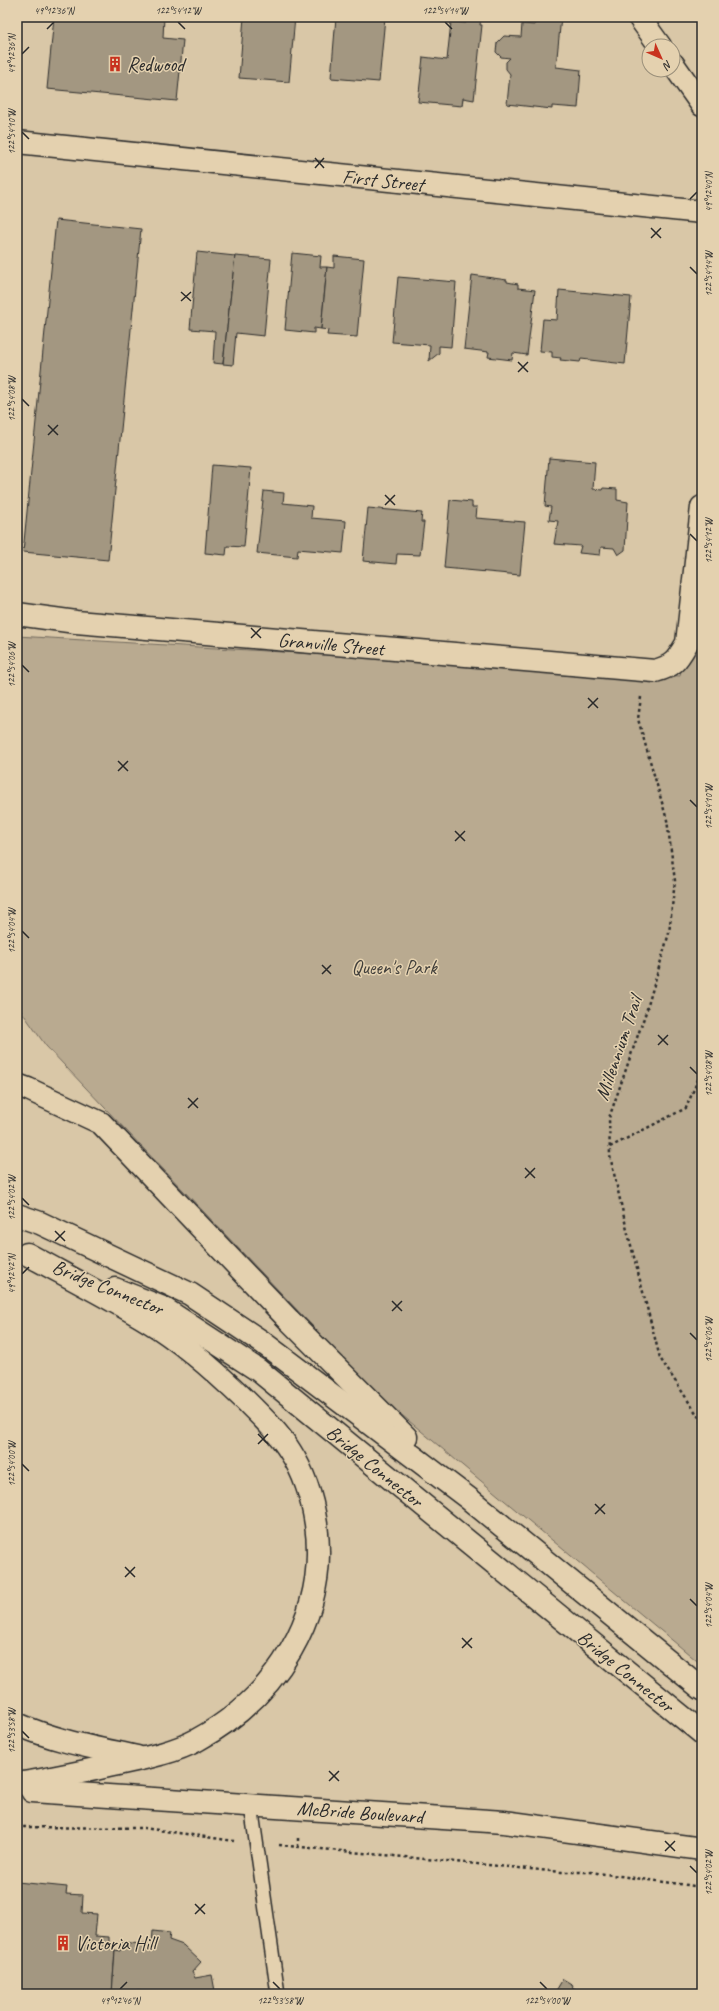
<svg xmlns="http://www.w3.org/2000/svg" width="719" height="2011" font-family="Caveat,sans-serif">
	<rect width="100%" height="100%" fill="#d9c7a7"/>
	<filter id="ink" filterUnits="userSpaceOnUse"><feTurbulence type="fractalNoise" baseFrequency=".025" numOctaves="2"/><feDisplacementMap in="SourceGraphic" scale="8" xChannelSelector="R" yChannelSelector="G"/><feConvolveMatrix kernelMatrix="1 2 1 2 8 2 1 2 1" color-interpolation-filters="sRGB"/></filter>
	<g filter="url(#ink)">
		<path fill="#b9aa90" stroke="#726a5e" d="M 702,537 L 702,1665 L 379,1396 L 46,1046 L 17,1005 L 17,636 L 680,676 Z"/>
		<g fill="#a39781" stroke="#2b2b2b">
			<path d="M 54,17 L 164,17 L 163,38 L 183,40 L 177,101 L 47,89 Z"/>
			<path d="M 244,17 L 295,17 L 289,82 L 239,78 Z"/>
			<path d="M 336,17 L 385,17 L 379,82 L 331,78 Z"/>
			<path d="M 466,17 L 481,17 L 480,25 L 482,25 L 474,100 L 463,98 L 462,106 L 418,102 L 423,57 L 447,60 L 451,22 L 466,23 Z"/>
			<path d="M 535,17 L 561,17 L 556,67 L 581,70 L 578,108 L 552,106 L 552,109 L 507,104 L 510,74 L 506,69 L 506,62 L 510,58 L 501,57 L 496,52 L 497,43 L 504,36 L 521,37 L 522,24 L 535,25 Z"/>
			<path d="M 56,220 L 141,229 L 108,560 L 23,552 Z"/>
			<path d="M 197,252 L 235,256 L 223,364 L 213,363 L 215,331 L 190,329 Z"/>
			<path d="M 292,253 L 321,256 L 320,267 L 327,267 L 321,329 L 314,328 L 314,333 L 285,330 Z"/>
			<path d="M 235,256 L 271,259 L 264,336 L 236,333 L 233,365 L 223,364 Z"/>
			<path d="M 334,256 L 364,259 L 357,337 L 327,335 L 328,330 L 321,329 L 327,267 L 334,268 Z"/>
			<path d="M 472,275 L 507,280 L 507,282 L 518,284 L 518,288 L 535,290 L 527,355 L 513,353 L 512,360 L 488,357 L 489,352 L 464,349 Z"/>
			<path d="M 398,277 L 456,282 L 451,347 L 439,346 L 439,353 L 429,361 L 430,345 L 392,342 Z"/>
			<path d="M 559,290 L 631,297 L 625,364 L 581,359 L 580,362 L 560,360 L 561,358 L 552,357 L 552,352 L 540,351 L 543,319 L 557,320 Z"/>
			<path d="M 549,458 L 595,462 L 593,489 L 602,490 L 603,488 L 617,489 L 617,500 L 628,502 L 625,550 L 618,555 L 614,548 L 601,547 L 600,555 L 579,553 L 581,546 L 554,544 L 558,521 L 549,520 L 551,507 L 545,506 Z"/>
			<path d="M 212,465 L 251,468 L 244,547 L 227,546 L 226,555 L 205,553 Z"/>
			<path d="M 264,491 L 284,493 L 283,503 L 312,506 L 311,518 L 346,521 L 343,553 L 298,549 L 297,557 L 257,553 Z"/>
			<path d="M 450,500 L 472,502 L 472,507 L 477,507 L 476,518 L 525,522 L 520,575 L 444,568 Z"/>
			<path d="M 368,508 L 422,513 L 421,522 L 424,522 L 420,555 L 397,554 L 396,564 L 363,561 Z"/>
			<path d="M 17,1882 L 67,1887 L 66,1894 L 83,1895 L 82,1913 L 97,1914 L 95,1936 L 109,1937 L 109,1948 L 115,1950 L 112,1994 L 17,1994 Z"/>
			<path d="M 153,1931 L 170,1933 L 169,1940 L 183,1945 L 201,1962 L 192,1972 L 195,1978 L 212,1975 L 215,1991 L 198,1994 L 149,1994 L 147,1992 L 137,1991 L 137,1994 L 112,1994 L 115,1950 L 120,1951 L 121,1942 L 152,1945 Z"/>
			<path d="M 563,1979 L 573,1985 L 572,1987 L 583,1994 L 554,1994 Z"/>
		</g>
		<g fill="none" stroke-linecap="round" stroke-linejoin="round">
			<g stroke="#2b2b2b" stroke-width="16">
				<path id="service" d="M 251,1806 L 278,1994"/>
			</g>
			<g stroke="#2b2b2b" stroke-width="25">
				<g id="minor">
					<path d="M 639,17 L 660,46"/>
					<path d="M 673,64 L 702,105"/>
					<path d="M 17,142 L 702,212"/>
					<path d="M 17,614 L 76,622 L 655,671 C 674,666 677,660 687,643 L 702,507"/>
				</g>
			</g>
			<g stroke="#2b2b2b" stroke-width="25">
				<g id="primary">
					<path d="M 17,1085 L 28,1089 L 101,1123 L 289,1320 L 406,1437"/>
					<path d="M 17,1215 L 40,1223 L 190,1294 L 262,1342 L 468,1498 L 702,1689"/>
					<path d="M 115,1289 L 163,1308 L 258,1370 L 702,1733"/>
					<path d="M 17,1724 C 55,1741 96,1748 137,1757"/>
					<path d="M 17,1784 C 51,1779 85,1771 118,1764 C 145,1758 173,1753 197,1740 C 276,1697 329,1615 316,1524 C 312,1497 305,1474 290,1451 C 278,1432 261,1416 245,1400 C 215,1371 183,1342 148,1321 C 108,1297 67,1276 27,1254"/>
					<path d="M 32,1791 L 504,1822 L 702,1849"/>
				</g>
			</g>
			<g stroke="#2b2b2b" stroke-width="2.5" stroke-dasharray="3 3" stroke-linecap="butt">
				<path d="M 641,697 L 638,719 L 667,820 L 675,881 L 669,933 L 646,1012 L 609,1118 L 610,1156 L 626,1226 L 660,1358 L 702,1422"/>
				<path d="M 610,1147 L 686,1108 L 702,1070"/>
				<path d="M 17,1827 L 144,1828 L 234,1841"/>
				<path d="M 279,1845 L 561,1872 L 590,1872 L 702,1887"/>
				<path d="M 298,1847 L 298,1836"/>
			</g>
			<use href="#service" stroke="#e4d1af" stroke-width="13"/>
			<use href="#minor" stroke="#e4d1af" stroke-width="22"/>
			<use href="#primary" stroke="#e4d1af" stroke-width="22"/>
		</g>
	</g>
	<path fill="none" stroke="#2b2b2b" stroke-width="1.5" d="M 178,22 L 185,29M 445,22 L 452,29M 47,29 L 54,22M 22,54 L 29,47M 22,132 L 29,139M 315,158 L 324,168M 315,168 L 324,158M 690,199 L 697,192M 651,228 L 661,238M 651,238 L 661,228M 690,267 L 697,274M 181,292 L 191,301M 181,301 L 191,292M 518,362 L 528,372M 518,372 L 528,362M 22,399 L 29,406M 48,425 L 58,435M 48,435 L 58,425M 385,495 L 395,505M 385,505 L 395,495M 690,534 L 697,541M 251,628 L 261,638M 251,638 L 261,628M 22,665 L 29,672M 588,698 L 598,708M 588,708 L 598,698M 118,761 L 128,771M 118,771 L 128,761M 690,800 L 697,807M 455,831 L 465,841M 455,841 L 465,831M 22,931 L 29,938M 322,965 L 331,974M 322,974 L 331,965M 658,1035 L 668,1045M 658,1045 L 668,1035M 690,1067 L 697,1074M 188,1098 L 198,1108M 188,1108 L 198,1098M 525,1168 L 535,1178M 525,1178 L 535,1168M 22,1198 L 29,1205M 55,1231 L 65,1241M 55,1241 L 65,1231M 22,1274 L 29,1267M 392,1301 L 402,1311M 392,1311 L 402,1301M 690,1333 L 697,1340M 258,1434 L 268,1444M 258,1444 L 268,1434M 22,1464 L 29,1471M 595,1504 L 605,1514M 595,1514 L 605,1504M 125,1567 L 135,1577M 125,1577 L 135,1567M 690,1599 L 697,1606M 462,1638 L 472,1648M 462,1648 L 472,1638M 22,1731 L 29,1738M 329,1771 L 339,1781M 329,1781 L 339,1771M 665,1841 L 675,1851M 665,1851 L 675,1841M 690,1866 L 697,1873M 195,1904 L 205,1914M 195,1914 L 205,1904M 273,1982 L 280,1989M 540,1982 L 547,1989M 120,1989 L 127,1982"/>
	<defs>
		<g id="building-bare" transform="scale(1.2)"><path d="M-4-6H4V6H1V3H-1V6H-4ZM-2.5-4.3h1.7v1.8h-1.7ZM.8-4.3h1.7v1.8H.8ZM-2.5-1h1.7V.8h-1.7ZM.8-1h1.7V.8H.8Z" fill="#c8321e" stroke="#e4d1af" stroke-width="2.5" paint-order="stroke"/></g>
	</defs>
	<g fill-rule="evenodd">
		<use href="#building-bare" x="115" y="64"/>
		<use href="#building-bare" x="63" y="1943"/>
	</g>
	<g text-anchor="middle" stroke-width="3" stroke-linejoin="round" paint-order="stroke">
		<g font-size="20" fill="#2b2b2b" stroke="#e4d1af" text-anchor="start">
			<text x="127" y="71">Redwood</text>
			<text x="75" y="1950">Victoria Hill</text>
		</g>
		<g font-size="20" fill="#2b2b2b" stroke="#e4d1af">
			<text transform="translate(383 180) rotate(6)" y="7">First Street</text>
			<text transform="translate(331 644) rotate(5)" y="7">Granville Street</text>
			<text transform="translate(618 1048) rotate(-71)" y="7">Millennium Trail</text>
			<text transform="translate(108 1287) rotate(22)" y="7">Bridge Connector</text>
			<text transform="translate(375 1466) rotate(39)" y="7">Bridge Connector</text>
			<text transform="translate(626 1671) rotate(39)" y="7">Bridge Connector</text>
			<text transform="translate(360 1812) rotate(4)" y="7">McBride Boulevard</text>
		</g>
		<g font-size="20" fill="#403e3a" stroke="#e4d1af">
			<text x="394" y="974">Queen's Park</text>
		</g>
	</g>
	<rect width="719" height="2011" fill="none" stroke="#e4d1af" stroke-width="44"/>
	<g transform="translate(661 58) rotate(135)"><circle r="19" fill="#e4d1af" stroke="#9a8f7a"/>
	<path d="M0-3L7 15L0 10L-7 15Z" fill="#c8321e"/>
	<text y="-6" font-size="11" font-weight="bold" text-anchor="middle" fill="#2b2b2b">N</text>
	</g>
	<rect x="22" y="22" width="675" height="1967" fill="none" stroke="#2b2b2b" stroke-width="1.5"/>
	<g font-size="10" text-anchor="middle" fill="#2b2b2b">
		<text x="54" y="14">49°12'36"N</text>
		<text x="178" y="14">122°54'12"W</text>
		<text x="445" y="14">122°54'14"W</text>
		<text transform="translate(11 54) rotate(-90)" y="4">49°12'36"N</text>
		<text transform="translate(11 132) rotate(-90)" y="4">122°54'10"W</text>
		<text transform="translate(708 192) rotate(-90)" y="4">49°12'40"N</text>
		<text transform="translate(708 274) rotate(-90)" y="4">122°54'14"W</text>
		<text transform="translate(11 399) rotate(-90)" y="4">122°54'08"W</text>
		<text transform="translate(708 541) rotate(-90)" y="4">122°54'12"W</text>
		<text transform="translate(11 665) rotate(-90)" y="4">122°54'06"W</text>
		<text transform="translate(708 807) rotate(-90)" y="4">122°54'10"W</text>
		<text transform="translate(11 931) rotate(-90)" y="4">122°54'04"W</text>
		<text transform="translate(708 1074) rotate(-90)" y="4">122°54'08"W</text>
		<text transform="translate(11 1198) rotate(-90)" y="4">122°54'02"W</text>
		<text transform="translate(11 1274) rotate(-90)" y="4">49°12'42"N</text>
		<text transform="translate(708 1340) rotate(-90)" y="4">122°54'06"W</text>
		<text transform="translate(11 1464) rotate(-90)" y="4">122°54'00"W</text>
		<text transform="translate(708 1606) rotate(-90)" y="4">122°54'04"W</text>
		<text transform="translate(11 1731) rotate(-90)" y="4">122°53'58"W</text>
		<text transform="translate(708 1873) rotate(-90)" y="4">122°54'02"W</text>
		<text x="120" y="2004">49°12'46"N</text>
		<text x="280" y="2004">122°53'58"W</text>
		<text x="547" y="2004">122°54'00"W</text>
	</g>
</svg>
